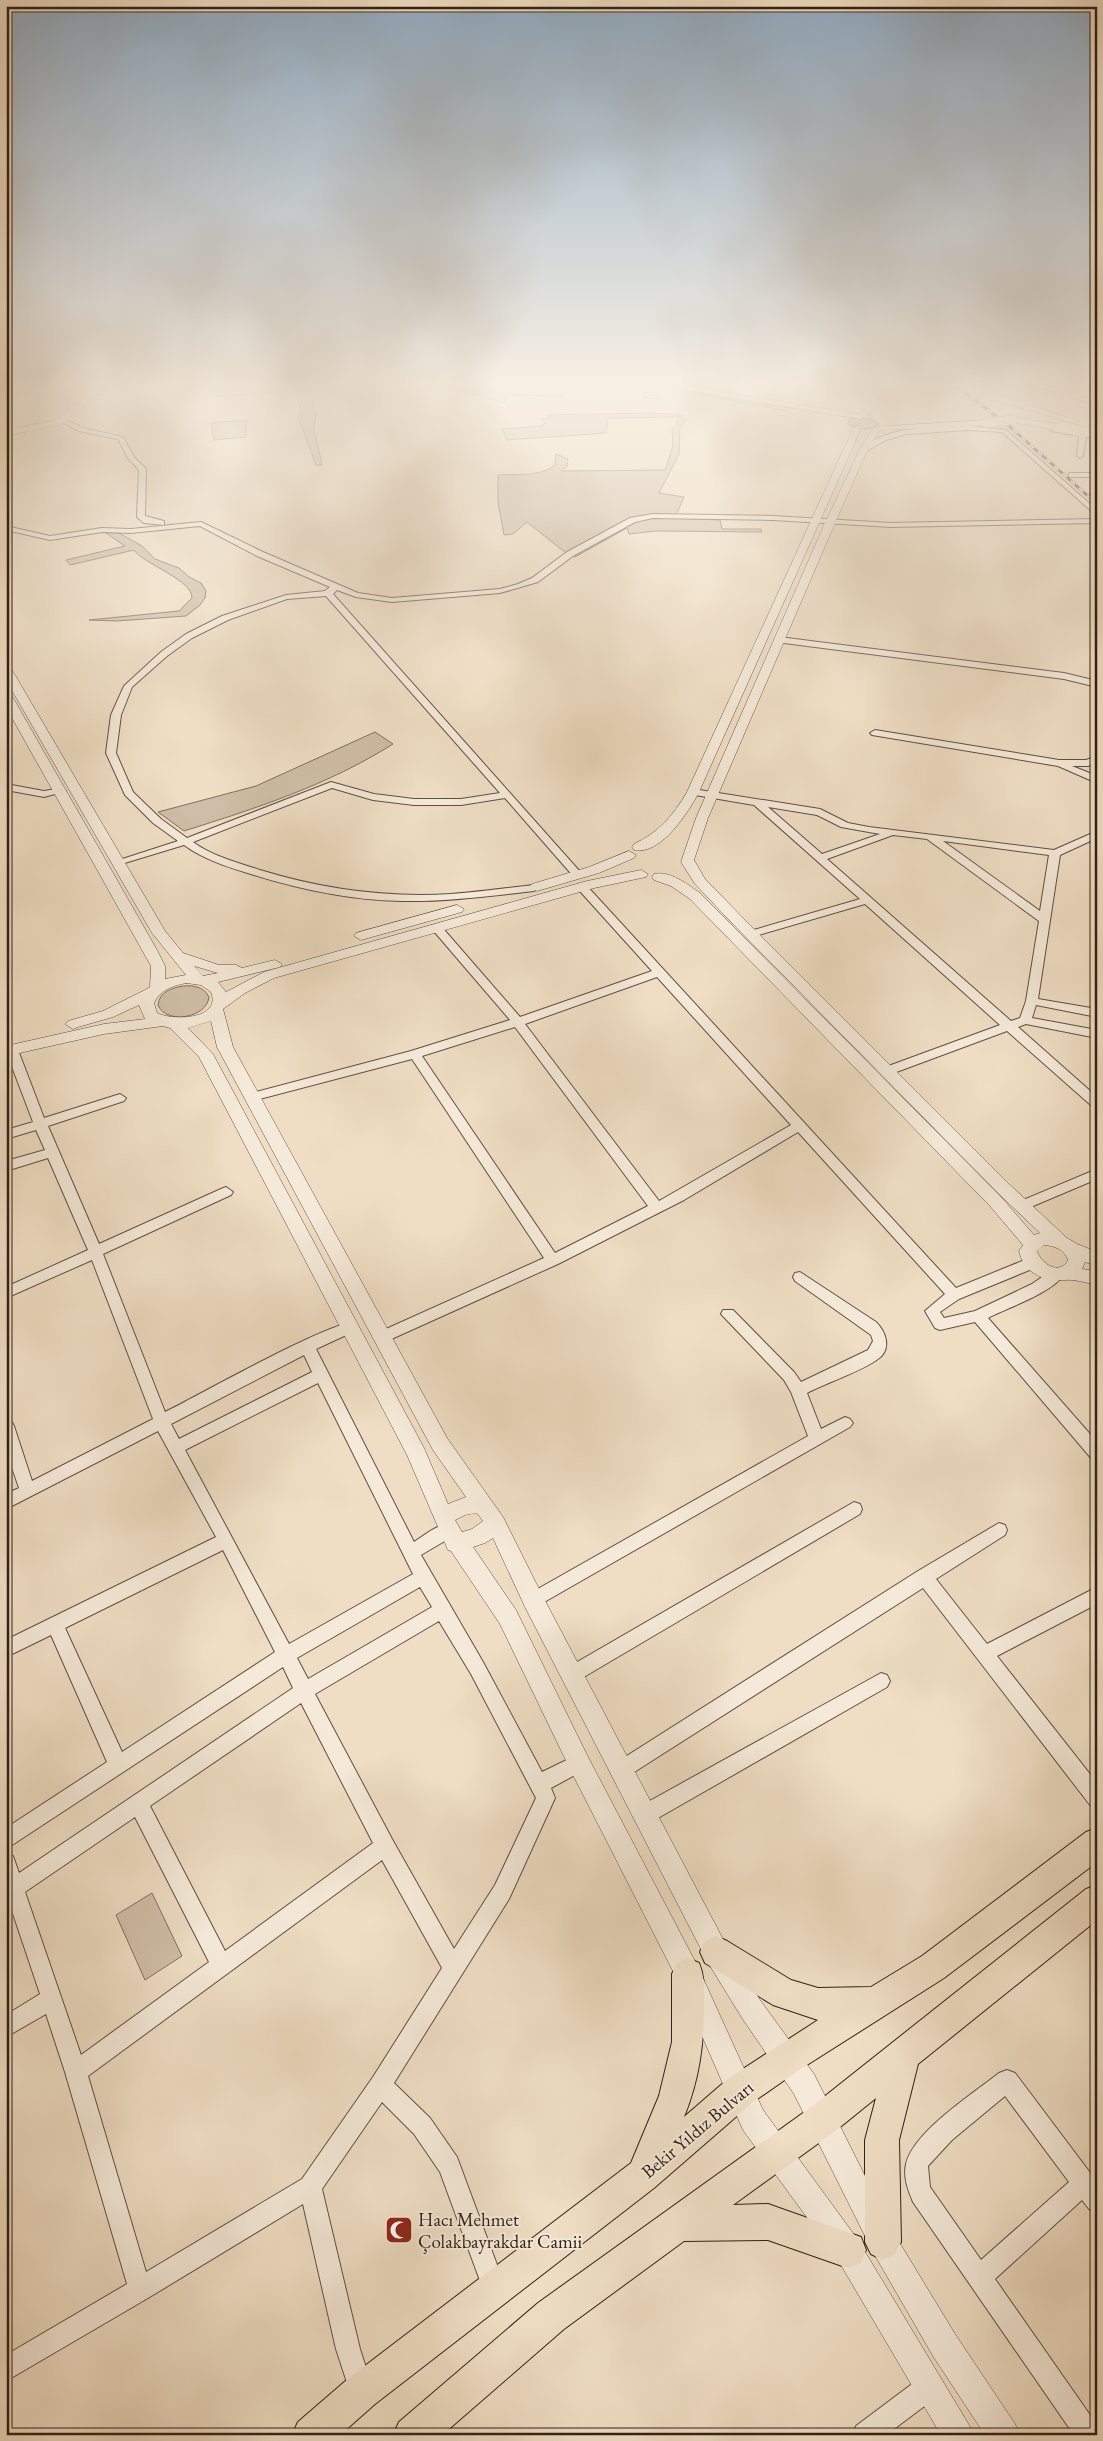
<svg xmlns="http://www.w3.org/2000/svg" width="1103" height="2441" font-family="'EB Garamond',serif">
	<rect width="100%" height="100%" fill="#efdec4"/>
	<filter id="stains"><feTurbulence type="fractalNoise" baseFrequency=".004" numOctaves="4"/><feColorMatrix values="0 0 0 0 .2 0 0 0 0 .09 0 0 0 0 .02 0 0 0 .5 -.17"/></filter>
	<radialGradient id="worn" r=".72"><stop offset=".6" stop-color="#630" stop-opacity="0"/><stop offset="1" stop-color="#630" stop-opacity=".3"/></radialGradient>
	<g fill="#cfbea7" stroke="#80705f">
		<path d="M 212,383 L 307,383 L 316,414 L 314,428 L 322,465 L 316,465 L 298,416 L 302,414 L 295,390 L 217,397 Z"/>
		<path d="M 438,383 L 554,383 L 562,396 L 507,395 L 504,403 Z"/>
		<path d="M 595,383 C 662,383 727,397 792,408 L 787,411 L 698,394 L 658,390 L 658,399 L 643,397 L 642,389 Z"/>
		<path d="M 649,413 L 683,415 L 682,417 L 608,418 L 606,433 L 507,440 L 502,429 L 542,426 L 545,423 L 542,419 L 552,417 L 548,415 Z"/>
		<path d="M 853,418 L 872,419 L 879,424 C 871,431 855,430 847,423 Z"/>
		<path d="M 680,419 L 686,420 L 680,427 L 679,454 L 659,493 L 684,497 L 676,515 L 672,518 L 720,520 L 722,529 L 761,529 L 762,532 L 656,531 L 629,534 L 627,528 L 575,557 L 566,553 L 527,522 L 513,534 L 504,535 L 498,502 L 498,475 C 516,474 541,477 555,465 L 556,454 L 568,459 L 567,466 L 561,471 L 665,470 L 673,446 L 672,430 Z"/>
		<path d="M 246,420 L 246,437 L 214,440 L 211,423 Z"/>
		<path d="M 117,532 L 142,546 L 155,559 L 179,568 L 189,577 L 201,583 L 206,591 L 205,598 L 200,605 L 186,616 L 117,621 L 89,620 L 179,611 L 192,598 C 193,580 145,565 134,550 L 70,565 L 66,560 L 125,546 L 106,533 Z"/>
		<path d="M 375,732 L 393,744 C 328,785 257,808 184,831 L 158,812 L 256,786 Z"/>
		<path d="M 183,986 C 194,985 204,987 209,997 C 207,1018 166,1025 158,1005 C 159,992 172,988 183,986 Z"/>
		<path d="M 152,1893 L 182,1956 L 145,1980 L 116,1915 Z"/>
	</g>
	<g fill="none" stroke-linecap="round" stroke-linejoin="round">
		<g stroke="#605042" stroke-width="2">
			<g id="minor">
				<path d="M 87,383 L 94,383 L 102,391 L 97,392 Z"/>
				<path d="M 517,383 L 505,388 L 462,388 L 459,386 L 462,384 Z"/>
				<path d="M 690,383 L 696,383 L 694,390 L 689,389 Z"/>
				<path d="M 1025,383 L 1036,383 L 1097,401 L 1097,405 Z"/>
				<path d="M 1072,383 L 1097,387 L 1097,391 L 1073,384 Z"/>
				<path d="M 62,418 L 83,428 L 123,437 L 134,457 L 146,469 L 145,516 L 164,521 L 164,525 L 144,523 L 137,517 L 139,470 L 128,458 L 118,439 L 79,431 L 60,421 Z"/>
				<path d="M 968,426 L 1006,430 L 1097,510 L 1097,516 L 1002,432 L 968,430 L 907,434 L 886,440 L 865,452 L 860,451 C 886,425 933,427 968,426 Z"/>
				<path d="M 1053,428 L 1097,434 L 1097,438 L 1086,437 L 1083,456 L 1080,458 L 1077,456 L 1079,436 L 1051,431 Z"/>
				<rect x="1069" y="473" width="28" height="4"/>
				<path d="M 1094,492 L 1097,492 L 1097,496 L 1090,494 Z"/>
				<path d="M 653,514 L 773,516 L 891,523 L 1097,519 L 1097,523 L 891,527 L 773,520 L 653,518 L 635,522 L 573,556 L 538,582 L 500,593 L 392,602 L 356,597 L 337,590 L 333,594 L 583,875 L 578,878 L 574,877 L 505,798 L 461,805 L 414,805 L 373,800 L 332,788 L 193,842 C 212,856 238,863 260,870 C 322,889 386,898 451,894 C 479,892 506,888 534,885 L 539,888 L 534,891 C 490,896 445,902 401,901 C 351,900 302,890 254,875 C 231,868 204,860 184,845 L 118,865 L 113,862 L 178,841 L 153,823 L 125,795 L 106,753 L 111,715 L 124,686 L 161,652 L 186,634 L 222,616 L 286,595 L 325,591 L 330,587 L 257,556 L 200,526 L 131,533 L 102,532 L 50,540 L 6,530 L 6,526 L 50,536 L 102,528 L 131,529 L 201,522 L 263,552 L 358,593 L 392,598 L 500,589 L 518,584 L 532,578 L 567,552 L 630,518 ZM 326,596 L 500,793 L 461,799 L 414,799 L 374,794 L 331,782 L 187,838 L 161,819 L 133,792 L 116,753 L 121,715 L 132,687 L 167,656 L 192,638 L 228,620 L 287,599 Z"/>
				<path d="M 779,637 L 1064,673 L 1097,681 L 1097,687 L 1064,679 L 776,642 L 775,640 Z"/>
				<path d="M 875,730 L 1059,760 L 1086,760 L 1097,756 L 1097,763 L 1088,766 L 1072,766 L 1097,776 L 1097,783 L 1058,766 L 872,735 L 870,733 Z"/>
				<path d="M 6,784 L 44,791 L 61,788 L 66,791 L 44,797 L 6,790 Z"/>
				<path d="M 693,789 L 820,809 L 848,823 L 869,827 L 1054,850 L 1097,831 L 1097,838 L 1060,855 L 1038,999 L 1097,1009 L 1097,1017 L 1036,1005 L 1032,1018 L 1097,1030 L 1097,1038 L 1026,1024 L 1018,1027 L 1097,1097 L 1097,1108 L 1093,1107 L 1007,1031 L 891,1074 L 883,1074 L 881,1071 L 883,1068 L 1000,1025 L 865,904 L 755,936 L 747,936 L 747,932 L 860,899 L 754,805 L 689,794 L 689,790 ZM 768,807 L 817,815 L 841,827 L 880,834 L 822,854 ZM 893,835 L 927,839 L 1039,921 L 1026,1001 L 1020,1018 L 1011,1021 L 827,859 ZM 943,841 L 1049,855 L 1040,911 Z"/>
				<path d="M 582,884 L 586,885 L 956,1288 L 1027,1259 L 1037,1259 L 1039,1263 L 1037,1267 L 959,1299 L 940,1312 L 944,1318 L 975,1311 L 1032,1284 L 1052,1270 L 1062,1270 L 1064,1274 C 1054,1292 1007,1308 988,1318 L 1097,1442 L 1097,1459 L 1091,1458 L 975,1322 L 940,1330 L 935,1328 L 925,1311 L 945,1294 L 798,1132 L 684,1200 L 558,1264 L 387,1341 L 377,1341 L 375,1337 L 377,1333 L 544,1258 L 412,1059 L 252,1101 L 246,1097 L 248,1094 L 411,1051 L 510,1020 L 432,929 L 432,925 L 440,925 L 520,1017 L 652,971 L 578,889 L 578,885 ZM 657,977 L 791,1125 L 659,1201 L 525,1024 ZM 515,1027 L 648,1206 L 555,1253 L 422,1056 Z"/>
				<path d="M 12,1046 L 18,1050 L 44,1118 L 120,1094 L 126,1098 L 124,1101 L 48,1126 L 99,1244 L 221,1189 L 226,1187 L 233,1192 L 231,1195 L 103,1254 L 165,1412 C 192,1399 337,1317 355,1323 L 357,1327 L 355,1331 L 316,1349 L 414,1542 C 425,1535 442,1520 455,1525 L 457,1530 L 455,1535 L 421,1555 L 483,1662 L 542,1772 L 579,1754 L 586,1757 L 588,1763 L 586,1769 L 551,1788 L 555,1798 L 509,1899 L 394,2083 L 430,2118 L 457,2157 L 506,2289 L 502,2297 L 494,2301 L 486,2297 L 440,2172 L 414,2134 L 382,2102 L 322,2189 L 360,2349 L 373,2389 L 370,2398 L 361,2401 L 352,2398 L 336,2349 L 303,2204 L 148,2298 L 6,2381 L 6,2355 L 127,2284 L 65,2072 L 46,2014 L 6,2037 L 6,2015 L 40,1994 L 6,1893 L 6,1853 L 13,1856 L 19,1873 L 293,1688 L 283,1667 L 6,1849 L 6,1828 L 107,1762 L 51,1635 L 6,1657 L 6,1640 L 216,1537 L 158,1431 L 6,1509 L 6,1494 L 19,1488 L 6,1450 L 6,1420 L 12,1422 L 14,1426 L 32,1481 L 153,1419 L 92,1260 L 6,1298 L 6,1287 L 88,1250 L 48,1158 L 6,1171 L 6,1161 L 45,1150 L 36,1130 L 6,1139 L 6,1130 L 33,1122 L 6,1051 L 8,1047 ZM 304,1355 L 312,1372 L 179,1439 L 171,1424 ZM 318,1383 L 413,1574 L 289,1644 L 185,1450 ZM 223,1550 L 275,1652 L 122,1752 L 65,1628 ZM 420,1587 L 432,1607 L 308,1679 L 297,1658 ZM 439,1621 L 471,1674 L 536,1798 L 495,1885 L 454,1949 L 392,1839 L 315,1694 ZM 301,1703 L 373,1843 L 225,1951 L 150,1806 ZM 135,1817 L 209,1962 L 81,2055 L 25,1892 ZM 382,1860 L 442,1968 L 373,2077 L 302,2179 L 146,2272 L 88,2076 Z"/>
				<path d="M 1097,1169 L 1097,1179 L 1026,1209 L 1016,1209 L 1014,1206 L 1016,1203 Z"/>
				<path d="M 800,1272 L 876,1322 C 886,1332 892,1349 878,1359 C 862,1371 826,1383 807,1393 L 821,1429 L 845,1417 L 850,1419 L 853,1423 L 850,1427 L 539,1605 L 533,1608 L 527,1605 L 524,1600 L 527,1595 L 808,1436 L 791,1392 L 784,1380 L 721,1314 L 723,1310 L 733,1310 L 794,1372 L 801,1382 L 868,1350 L 873,1341 L 871,1335 L 795,1281 L 793,1277 L 795,1273 Z"/>
				<path d="M 854,1502 L 860,1504 L 862,1509 L 860,1514 L 577,1681 L 571,1683 L 565,1681 L 562,1675 L 565,1669 Z"/>
				<path d="M 999,1523 L 1005,1525 L 1007,1530 L 1005,1535 L 936,1579 L 987,1644 L 1097,1587 L 1097,1604 L 997,1656 L 1097,1783 L 1097,1807 L 1090,1805 L 923,1588 L 628,1776 L 621,1779 L 614,1776 L 612,1770 L 614,1764 L 918,1571 Z"/>
				<path d="M 881,1673 L 887,1675 L 890,1681 L 887,1687 L 651,1822 L 644,1824 L 637,1822 L 634,1815 L 637,1808 Z"/>
				<path d="M 1007,2070 L 1015,2073 L 1097,2182 L 1097,2212 L 1089,2209 L 1082,2200 L 995,2279 L 1097,2425 L 1097,2435 L 1074,2435 L 913,2202 C 908,2190 903,2177 906,2164 C 914,2131 973,2094 999,2073 ZM 1005,2096 L 1069,2182 L 981,2260 L 930,2187 L 928,2166 L 952,2140 Z"/>
				<path d="M 929,2375 L 938,2378 L 941,2387 L 938,2396 L 886,2435 L 853,2435 L 856,2426 L 920,2378 Z"/>
			</g>
		</g>
		<g stroke="#605042" stroke-width="1">
			<g id="tertiary">
				<path d="M 132,383 L 151,383 L 98,394 L 62,424 L 6,436 L 6,430 L 56,420 L 92,390 Z"/>
				<path d="M 642,383 L 663,383 L 859,414 L 865,409 L 879,383 L 887,383 L 871,412 L 861,419 Z"/>
				<path d="M 969,383 L 979,383 L 997,395 L 1079,421 L 1072,423 L 991,399 Z"/>
				<path d="M 1013,417 L 1058,424 L 1062,421 L 1097,430 L 1097,436 L 1010,422 L 1010,418 Z"/>
				<path d="M 987,420 L 991,423 L 990,425 L 880,430 L 867,451 L 835,523 L 708,818 L 694,860 L 705,879 L 743,918 L 1009,1184 L 1067,1238 L 1077,1244 L 1097,1252 L 1097,1266 L 1085,1262 L 1082,1269 L 1097,1271 L 1097,1285 C 1087,1283 1075,1279 1065,1280 C 1043,1281 1025,1274 1019,1251 L 1023,1245 L 990,1206 L 690,899 L 671,886 L 654,880 L 652,877 L 654,874 C 670,870 688,885 700,893 L 1002,1198 L 1034,1235 L 1040,1233 L 997,1192 L 733,924 L 695,884 L 681,862 L 696,818 L 825,523 L 859,451 L 874,427 ZM 1044,1245 C 1055,1246 1064,1249 1068,1260 C 1060,1276 1041,1264 1037,1251 Z"/>
				<path d="M 857,426 L 861,429 L 699,792 C 689,811 661,856 634,850 L 632,847 L 634,844 C 659,832 673,816 687,792 L 853,429 Z"/>
				<path d="M 6,667 L 12,670 L 165,931 L 183,953 L 219,965 L 236,965 L 242,968 L 275,960 L 282,964 L 280,967 L 218,982 L 226,992 L 264,972 L 587,881 L 641,870 L 648,874 L 646,877 L 594,888 L 274,978 L 245,993 L 223,1009 L 233,1047 L 447,1438 L 503,1517 L 541,1593 L 725,1943 L 760,2000 L 814,2074 L 893,2232 L 955,2334 L 1015,2424 L 1020,2435 L 985,2435 L 933,2356 L 873,2252 L 794,2094 L 742,2018 L 707,1961 L 525,1607 L 493,1538 L 485,1543 L 473,1547 L 516,1610 L 587,1755 L 697,1965 L 763,2110 L 858,2240 L 975,2435 L 941,2435 L 838,2260 L 743,2130 L 679,1983 L 571,1771 L 500,1624 L 451,1551 L 448,1550 L 407,1455 L 199,1057 L 170,1028 L 163,1026 L 104,1034 L 6,1056 L 6,1046 L 104,1024 L 145,1019 L 139,1005 L 113,1017 L 78,1027 L 73,1029 L 65,1024 L 68,1021 L 103,1011 L 147,989 L 150,987 L 151,966 L 6,707 L 6,693 L 12,696 L 157,950 L 165,966 L 165,979 L 186,975 L 152,933 L 6,680 ZM 194,966 L 218,973 L 203,976 ZM 186,983 L 201,985 L 211,992 C 222,1020 173,1021 157,1013 L 154,1003 C 160,990 172,986 186,983 ZM 211,1021 L 217,1047 L 433,1450 L 466,1497 L 448,1504 L 424,1448 L 213,1054 L 188,1028 ZM 477,1513 L 483,1521 L 472,1529 L 462,1532 L 455,1520 L 465,1515 Z"/>
				<path d="M 629,851 L 636,855 L 634,858 L 599,873 L 537,891 L 530,887 L 532,884 L 589,867 Z"/>
				<path d="M 457,905 L 464,909 L 462,912 L 361,940 L 354,936 L 356,933 Z"/>
			</g>
		</g>
		<g stroke="#312117" stroke-width="2">
			<g id="primary">
				<path d="M 1097,1828 L 1097,1862 L 944,1978 L 799,2070 L 753,2102 L 654,2188 L 375,2404 L 340,2435 L 292,2435 L 298,2422 L 349,2378 L 631,2163 L 659,2096 L 672,2042 L 672,1974 L 677,1963 L 688,1958 L 699,1963 C 705,1977 704,1990 704,2004 C 704,2045 699,2080 684,2117 L 729,2078 L 818,2020 L 773,2005 L 705,1963 L 700,1952 L 705,1941 L 716,1936 L 727,1941 L 791,1980 L 818,1988 L 871,1987 L 922,1956 L 1086,1832 Z"/>
				<path d="M 1097,1885 L 1097,1920 L 918,2064 L 899,2140 L 901,2242 L 895,2254 L 883,2260 L 871,2254 L 865,2242 L 865,2140 L 876,2098 L 834,2132 L 733,2205 L 768,2204 L 861,2237 L 866,2250 L 861,2263 L 848,2268 L 768,2240 L 684,2241 L 564,2329 L 442,2435 L 393,2435 L 399,2422 L 538,2303 L 810,2108 L 1086,1889 Z"/>
			</g>
		</g>
		<use href="#minor" fill="#f5ead9" fill-rule="evenodd"/>
		<use href="#tertiary" fill="#f5ead9" fill-rule="evenodd"/>
		<use href="#primary" fill="#efdec4" fill-rule="evenodd"/>
		<g stroke="#312117" stroke-width="3">
			<path id="rail" d="M 952,383 L 1009,426 L 1097,504"/>
		</g>
		<use href="#rail" stroke="#f5ead9" stroke-width="2" stroke-dasharray="5.5" stroke-linecap="butt"/>
		<g stroke="#605042" stroke-width="10" stroke-linecap="butt">
			<path id="tertiary-bridge" d="M 987,423 L 1013,420"/>
		</g>
		<use href="#tertiary-bridge" stroke="#f5ead9" stroke-width="9"/>
	</g>
	<linearGradient id="sky" x2="0" y2="1"><stop stop-color="#91abc2"/><stop offset="0.53" stop-color="#f8f0e4"/><stop offset="1" stop-color="#f8f0e4" stop-opacity="0"/></linearGradient>
	<rect width="1103" height="725" fill="url(#sky)"/>
	<defs>
		<g id="mosque-square" transform="scale(1.4375)"><rect x="-9" y="-9" width="18" height="18" rx="4" fill="#8f2418" stroke="#f5ead9"/><path d="M3.5-4.9A6 6 0 1 0 3.5 4.9A5 5 0 1 1 3.5-4.9Z" fill="#fff"/></g>
	</defs>
	<g fill-rule="evenodd">
		<use href="#mosque-square" x="399" y="2230"/>
	</g>
	<g text-anchor="middle" stroke-width="4" stroke-linejoin="round" paint-order="stroke">
		<g font-size="19" fill="#312117" stroke="#f5ead9">
			<text transform="translate(697 2129) rotate(-40)" y="7">Bekir Yıldız Bulvarı</text>
		</g>
		<g font-size="19" fill="#312117" stroke="#f5ead9" text-anchor="start">
			<text x="418" y="2226">Hacı Mehmet<tspan x="418" dy="22">Çolakbayrakdar Camii</tspan></text>
		</g>
	</g>
	<rect width="1103" height="2441" fill="none" stroke="#efdec4" stroke-width="25"/>
	<rect x="8" y="8" width="1088" height="2426" fill="none" stroke="#312117" stroke-width="2.5"/>
	<rect x="12" y="12" width="1078" height="2416" fill="none" stroke="#312117"/>
	<rect width="100%" height="100%" filter="url(#stains)"/>
	<rect width="100%" height="100%" fill="url(#worn)"/>
</svg>
